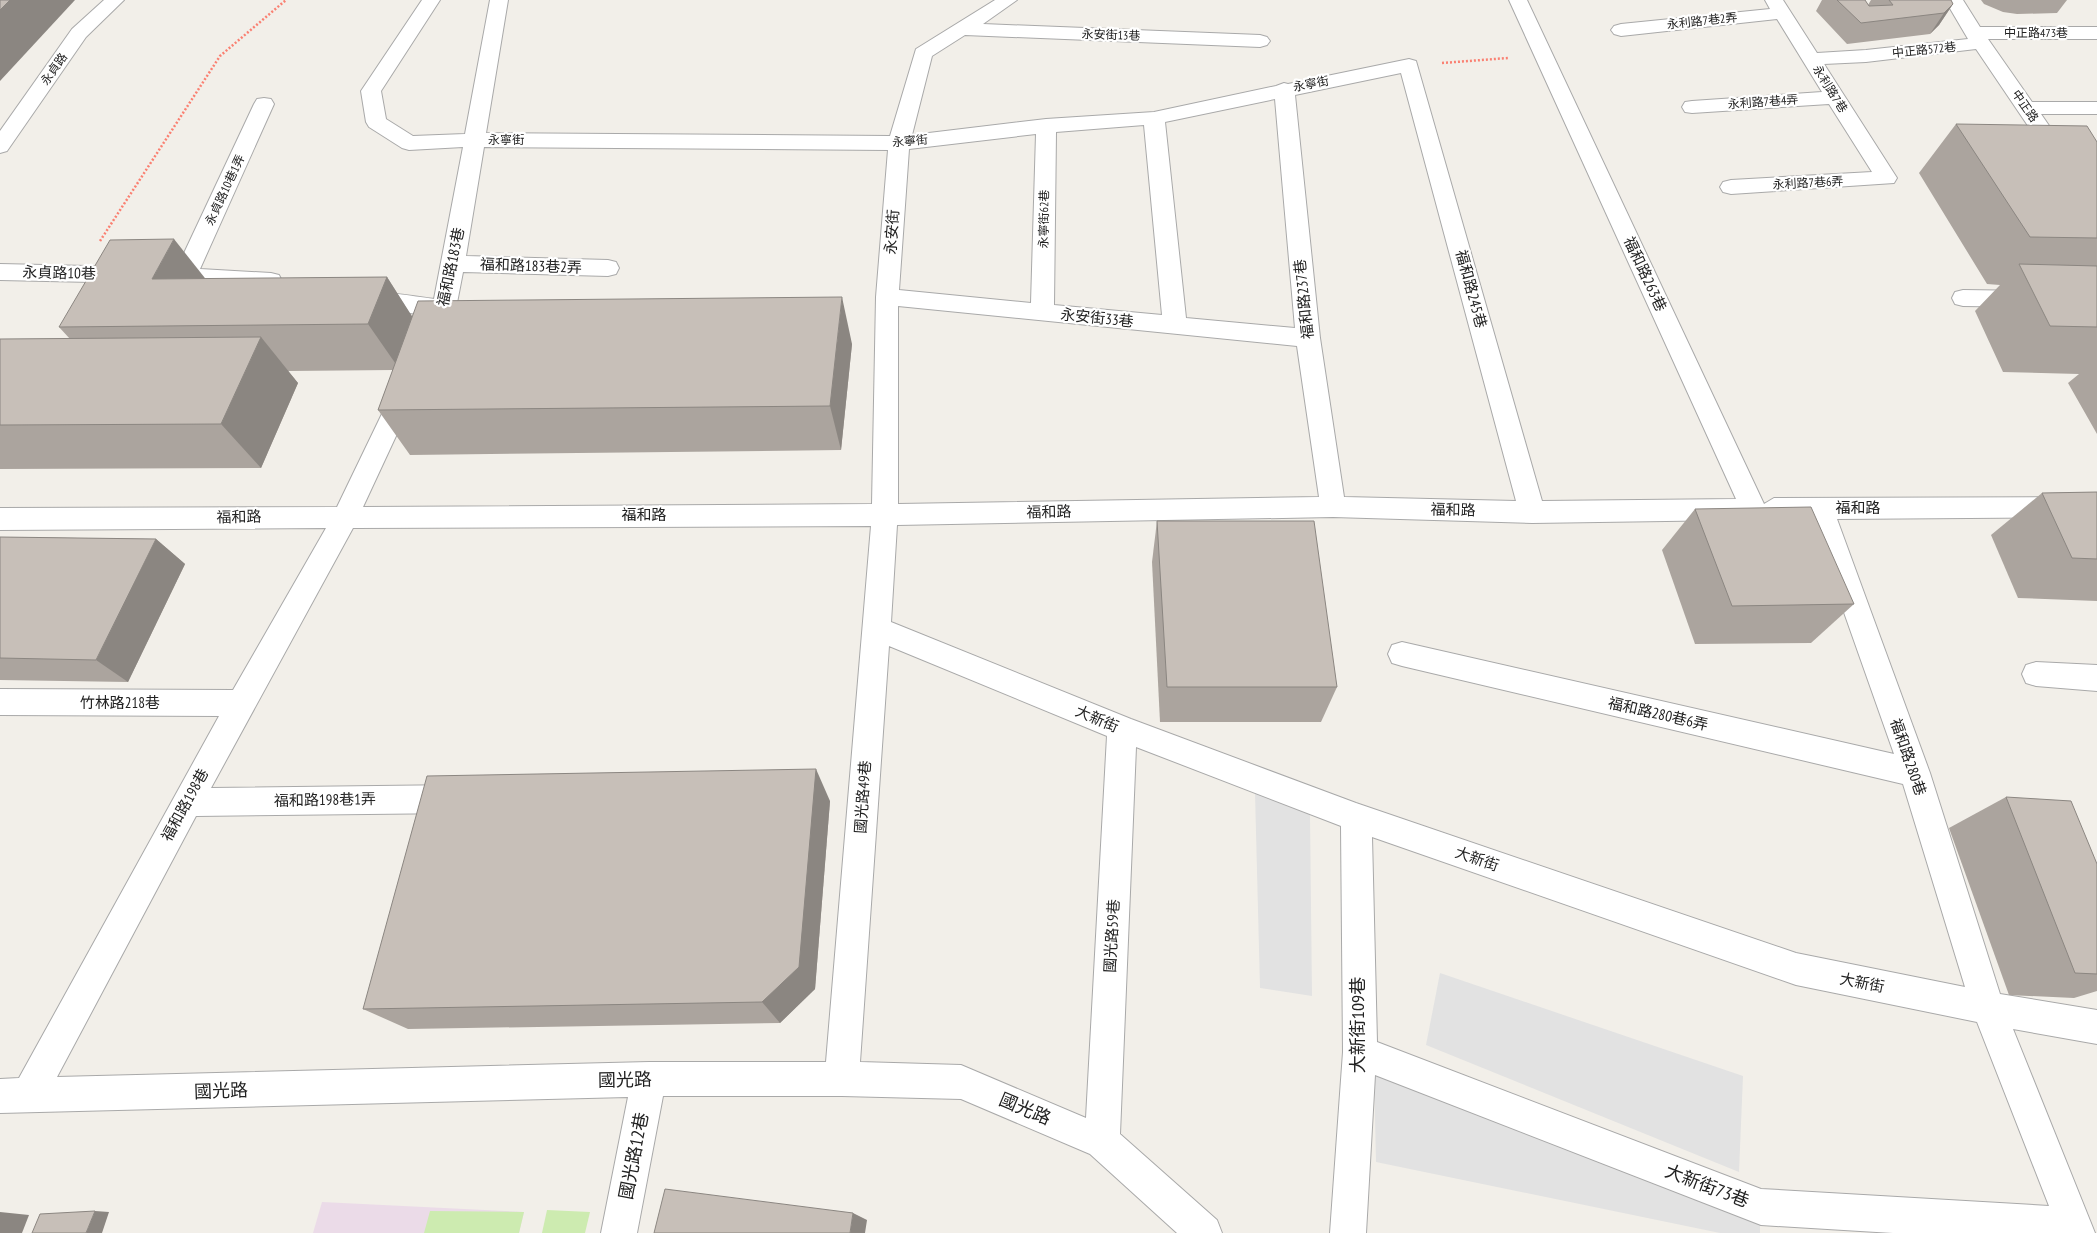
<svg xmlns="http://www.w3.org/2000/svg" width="2097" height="1233" font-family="'PT Sans Narrow','Noto Sans TC',sans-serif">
	<rect width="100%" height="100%" fill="#f2efe9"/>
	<path fill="#ebdbe8" d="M 322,1202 L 524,1212 L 519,1233 L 313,1233 Z"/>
	<g fill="#cdebb0">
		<path d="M 547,1210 L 590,1212 L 585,1233 L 542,1233 Z"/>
		<path d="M 430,1211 L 524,1212 L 519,1233 L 424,1233 Z"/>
	</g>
	<g fill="#e2e2e2">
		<path d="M 1255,793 L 1310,814 L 1312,996 L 1260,988 Z"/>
		<path d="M 1440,973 L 1743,1076 L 1739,1172 L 1426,1045 Z"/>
		<path d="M 1374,1071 L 1760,1217 L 1760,1233 L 1720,1233 L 1376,1162 Z"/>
	</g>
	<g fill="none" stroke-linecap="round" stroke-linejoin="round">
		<g stroke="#a9a9a9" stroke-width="2">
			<g id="minor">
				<path d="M 104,0 L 124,0 L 86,37 L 7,151 L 0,153 L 0,131 L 72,29 Z"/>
				<path d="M 422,0 L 440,0 L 381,91 L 386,119 L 413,136 L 465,134 L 490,0 L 508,0 L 486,133 L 890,136 L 916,49 L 995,0 L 1017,0 L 983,24 L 1260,35 L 1267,37 L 1270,41 L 1267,45 L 1260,47 L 965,35 L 932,56 L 912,135 L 1046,119 L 1154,112 L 1276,86 L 1284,83 L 1288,84 L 1409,59 L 1416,61 L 1542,501 L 1736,499 L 1509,0 L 1527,0 L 1764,504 L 1774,498 L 2097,497 L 2097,517 L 1837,519 L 1930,773 L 2000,994 L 2097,1010 L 2097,1044 L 2013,1029 L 2095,1233 L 1893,1233 L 1761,1225 L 1375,1075 L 1366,1233 L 1330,1233 L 1343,1052 L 1341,826 L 1136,747 L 1120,1134 L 1217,1220 L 1222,1233 L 1177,1233 L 1090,1154 L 961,1099 L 842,1096 L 663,1096 L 637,1233 L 601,1233 L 628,1097 L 0,1113 L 0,1079 L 19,1078 L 219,716 L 0,715 L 0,689 L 233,690 L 326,528 L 0,530 L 0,508 L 337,507 L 392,393 L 395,386 L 404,384 L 413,386 L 416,393 L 363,507 L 872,504 L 876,297 L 888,150 L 484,147 L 466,256 L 608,260 L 616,262 L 619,268 L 616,274 L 608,276 L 463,272 L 456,308 L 439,342 L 431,345 L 423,342 L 419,336 L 429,315 L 379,310 L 359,304 L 356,298 L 359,292 C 369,289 419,297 434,299 L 463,147 L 409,150 L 402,148 L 369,127 L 366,122 L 361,91 ZM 1401,73 L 1516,501 L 1344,497 L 1320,338 L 1295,95 ZM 1275,99 L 1295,328 L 1186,318 L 1165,122 ZM 1144,125 L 1162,315 L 1054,305 L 1056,132 ZM 1036,134 L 1031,303 L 899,290 L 909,149 ZM 898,306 L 1297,346 L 1319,497 L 898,504 ZM 1764,514 L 1774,520 L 1811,519 L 1894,754 L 1402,642 L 1392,645 L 1388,654 L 1392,663 L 1402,666 L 1903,784 L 1965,987 L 1796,953 L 1356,803 L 1131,719 L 891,622 L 897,525 L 1333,517 L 1532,523 L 1733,520 L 1743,515 L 1753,520 ZM 871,526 L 826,1062 L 649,1062 L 57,1077 L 196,816 L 459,813 L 470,809 L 474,799 L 470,789 L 459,785 L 211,788 L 353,528 ZM 889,646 L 1107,736 L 1086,1118 L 961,1065 L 860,1062 ZM 1372,837 L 1796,985 L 1977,1022 L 2049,1206 L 1761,1189 L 1377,1042 Z"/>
				<path d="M 1765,0 L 1783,0 L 1817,53 L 1866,50 L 1968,39 L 1945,0 L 1963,0 L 1980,27 L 2097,27 L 2097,39 L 1988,39 L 2032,102 L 2097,102 L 2097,114 L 2041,114 L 2097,195 L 2097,218 L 2089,216 L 1976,49 L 1866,62 L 1824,64 L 1897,178 L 1894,183 L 1731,194 L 1723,192 L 1720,187 L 1723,182 L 1731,180 L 1872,172 L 1829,104 L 1692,113 L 1685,112 L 1682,107 L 1685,102 L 1692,101 L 1822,92 L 1777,19 L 1621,36 L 1614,34 L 1611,30 L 1614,26 L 1621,24 L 1770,9 Z"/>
				<path d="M 264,98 L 271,99 L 274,104 L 200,269 L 271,273 L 279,275 L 282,281 L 279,287 L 271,289 L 185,284 L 0,280 L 0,264 L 177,268 L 254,104 L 257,99 Z"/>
				<path d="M 1963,290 L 2097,292 L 2097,308 L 1963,306 L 1955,304 L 1952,298 L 1955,292 Z"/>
				<path d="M 2036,662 L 2097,665 L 2097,691 L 2036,686 L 2026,683 L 2022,674 L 2026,665 Z"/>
			</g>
		</g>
		<g stroke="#fa8072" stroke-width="2.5" stroke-dasharray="2 2" stroke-linecap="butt">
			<path d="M 1442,63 L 1508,58"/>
			<path d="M 100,241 L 220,56 L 286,0"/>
		</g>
		<use href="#minor" fill="#fff" fill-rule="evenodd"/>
	</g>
	<g fill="#aba49e">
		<path d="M 1822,0 L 1865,0 L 1868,5 L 1871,0 L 1951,0 L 1953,4 L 1939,25 L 1930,34 L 1847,44 L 1816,11 Z"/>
		<path d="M 1981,0 L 2067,0 L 2057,13 L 2017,14 L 2003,12 L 1984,4 Z"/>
		<path d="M 1956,124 L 2097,142 L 2097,434 L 2068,383 L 2079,374 L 2003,372 L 1975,311 L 2000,285 L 1987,284 L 1919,173 Z"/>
		<path d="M 387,277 L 412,317 L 852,344 L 841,450 L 410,455 L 378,410 L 393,370 L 288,371 L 298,383 L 261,468 L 0,469 L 0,339 L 70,339 L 59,327 L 206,279 Z"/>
		<path d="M 2097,492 L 2097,601 L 2018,598 L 1991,535 L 2042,493 Z"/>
		<path d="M 1695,509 L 1854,604 L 1811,643 L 1695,644 L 1662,550 Z"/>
		<path d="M 1157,521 L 1337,687 L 1321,722 L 1160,722 L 1152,562 Z"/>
		<path d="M 0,537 L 156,539 L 185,564 L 128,682 L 0,680 Z"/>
		<path d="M 2006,797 L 2097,864 L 2097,991 L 2074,998 L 2009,995 L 1949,828 Z"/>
		<path d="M 830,801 L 815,989 L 780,1023 L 408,1029 L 363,1009 Z"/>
	</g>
	<g fill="#8b8681">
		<path d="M 10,0 L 75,0 L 0,81 L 0,10 Z"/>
		<path d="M 1953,4 L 1939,25 L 1930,34 L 1944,13 Z"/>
		<path d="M 174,239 L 212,287 L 152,279 Z"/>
		<path d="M 387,277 L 417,324 L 400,370 L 368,324 Z"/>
		<path d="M 842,297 L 852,344 L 841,450 L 830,406 Z"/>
		<path d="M 261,337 L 298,383 L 261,468 L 221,424 Z"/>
		<path d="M 156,539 L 185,564 L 128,682 L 96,660 Z"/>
		<path d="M 816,769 L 830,801 L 815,989 L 780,1023 L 762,1002 Z"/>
		<path d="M 95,1211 L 109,1212 L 102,1233 L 86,1233 Z"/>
		<path d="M 0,1212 L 29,1215 L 22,1233 L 0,1233 Z"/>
		<path d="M 853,1213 L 867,1220 L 865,1233 L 850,1233 Z"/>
	</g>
	<g fill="#c7bfb8" stroke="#8b8681">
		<path d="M 0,0 L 10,0 L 0,10 Z"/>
		<path d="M 1837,0 L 1865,0 L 1869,6 L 1893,5 L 1889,0 L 1951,0 L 1953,4 L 1944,13 L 1861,23 Z"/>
		<path d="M 1956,124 L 2087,126 L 2097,142 L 2097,238 L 2030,237 Z"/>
		<path d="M 174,239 L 152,279 L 387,277 L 368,324 L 59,327 L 110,240 Z"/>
		<path d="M 2019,264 L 2097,266 L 2097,327 L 2050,326 Z"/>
		<path d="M 842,297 L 830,406 L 378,410 L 418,301 Z"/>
		<path d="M 261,337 L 221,424 L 0,425 L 0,339 Z"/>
		<path d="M 2097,492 L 2097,559 L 2072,558 L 2042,493 Z"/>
		<path d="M 1811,507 L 1854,604 L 1732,606 L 1695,509 Z"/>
		<path d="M 1157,521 L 1314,521 L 1337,687 L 1167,687 Z"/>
		<path d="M 0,537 L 156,539 L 96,660 L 0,658 Z"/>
		<path d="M 816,769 L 799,967 L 762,1002 L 363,1009 L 427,776 Z"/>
		<path d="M 2006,797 L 2071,801 L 2097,864 L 2097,974 L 2075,973 Z"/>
		<path d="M 665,1189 L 853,1213 L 850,1233 L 654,1233 Z"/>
		<path d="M 95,1211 L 86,1233 L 32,1233 L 40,1214 Z"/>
	</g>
	<g text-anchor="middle" stroke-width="4.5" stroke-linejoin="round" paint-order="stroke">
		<g font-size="12" fill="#222" stroke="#fff">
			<text transform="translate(1702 21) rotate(-6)" y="4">永利路7巷2弄</text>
			<text x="2036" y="37">中正路473巷</text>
			<text transform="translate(1111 35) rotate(2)" y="4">永安街13巷</text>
			<text transform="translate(1924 50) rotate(-6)" y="4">中正路572巷</text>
			<text transform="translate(54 69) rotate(-55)" y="4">永貞路</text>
			<text transform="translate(1311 84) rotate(-11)" y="4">永寧街</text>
			<text transform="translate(1830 89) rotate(58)" y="4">永利路7巷</text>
			<text transform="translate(1763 102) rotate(-4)" y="4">永利路7巷4弄</text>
			<text transform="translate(2025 106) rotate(55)" y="4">中正路</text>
			<text x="506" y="144">永寧街</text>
			<text transform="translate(910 141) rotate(-5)" y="4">永寧街</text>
			<text transform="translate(1808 183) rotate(-3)" y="4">永利路7巷6弄</text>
			<text transform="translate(225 190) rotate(-65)" y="4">永貞路10巷1弄</text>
			<text transform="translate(1044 219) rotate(-89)" y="4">永寧街62巷</text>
		</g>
		<g font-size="15" fill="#222" stroke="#fff">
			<text transform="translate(892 232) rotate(-86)" y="5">永安街</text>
			<text transform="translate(531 266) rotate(2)" y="5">福和路183巷2弄</text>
			<text transform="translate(451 267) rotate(-78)" y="5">福和路183巷</text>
			<text transform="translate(59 273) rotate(1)" y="5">永貞路10巷</text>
			<text transform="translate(1645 274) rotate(65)" y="5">福和路263巷</text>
			<text transform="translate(1471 289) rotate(75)" y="5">福和路245巷</text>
			<text transform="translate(1304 299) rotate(-96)" y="5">福和路237巷</text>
			<text transform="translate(1097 318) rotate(6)" y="5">永安街33巷</text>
			<text x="1858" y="513">福和路</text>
			<text transform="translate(1453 510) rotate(1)" y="5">福和路</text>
			<text transform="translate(1049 512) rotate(-1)" y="5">福和路</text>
			<text x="644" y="520">福和路</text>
			<text transform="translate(239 517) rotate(-1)" y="5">福和路</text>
			<text x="120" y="708">竹林路218巷</text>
			<text transform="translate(1658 714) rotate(13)" y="5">福和路280巷6弄</text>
			<text transform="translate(1097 719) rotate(23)" y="5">大新街</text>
			<text transform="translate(1908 757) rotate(71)" y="5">福和路280巷</text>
			<text transform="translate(863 797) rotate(-86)" y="5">國光路49巷</text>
			<text transform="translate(325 800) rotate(-1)" y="5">福和路198巷1弄</text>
			<text transform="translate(185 805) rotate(-61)" y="5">福和路198巷</text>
			<text transform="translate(1477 859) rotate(19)" y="5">大新街</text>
			<text transform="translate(1112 936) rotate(-87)" y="5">國光路59巷</text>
			<text transform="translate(1862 983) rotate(11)" y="5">大新街</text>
		</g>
		<g font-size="18" fill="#222" stroke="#fff">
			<text transform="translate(1358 1025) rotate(-90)" y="6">大新街109巷</text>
			<text transform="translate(625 1080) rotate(-1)" y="6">國光路</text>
			<text transform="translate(221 1091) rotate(-2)" y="6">國光路</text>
			<text transform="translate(1025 1109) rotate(23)" y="6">國光路</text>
			<text transform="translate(634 1156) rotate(-79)" y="6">國光路12巷</text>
			<text transform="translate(1707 1186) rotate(21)" y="6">大新街73巷</text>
		</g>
	</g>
</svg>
